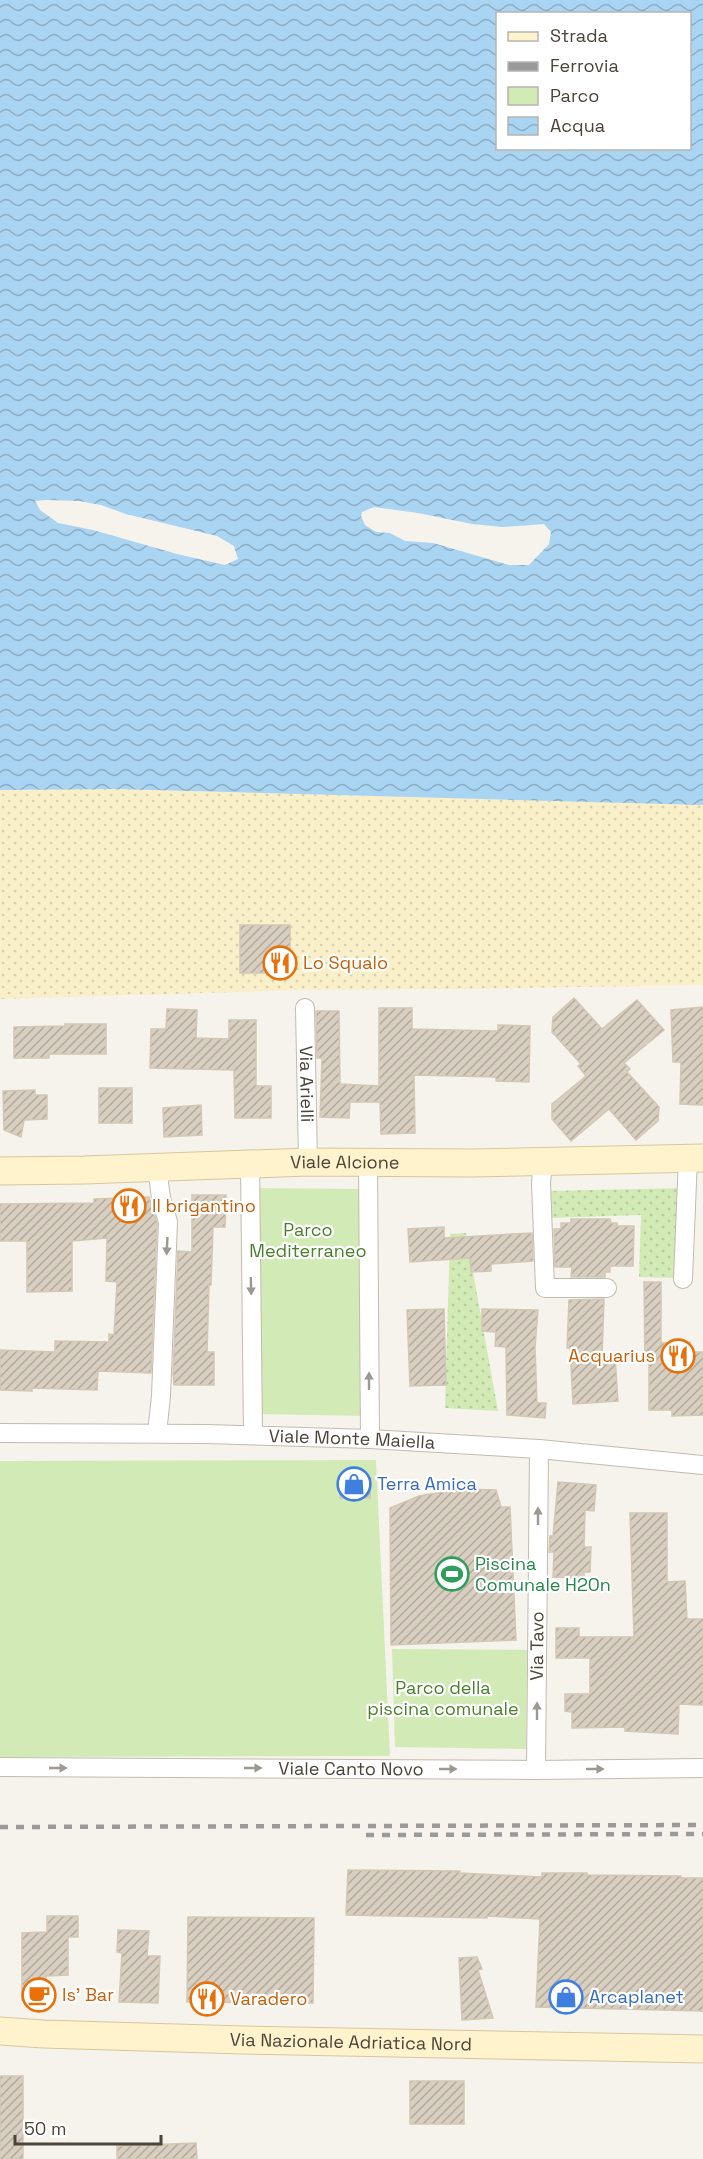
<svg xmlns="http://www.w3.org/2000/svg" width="703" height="2159" font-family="'Space Grotesk',sans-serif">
	<defs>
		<pattern id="sand-dots" width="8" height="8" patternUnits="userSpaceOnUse" patternTransform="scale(1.5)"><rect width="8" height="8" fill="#f9efc9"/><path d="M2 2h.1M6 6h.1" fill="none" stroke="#d7cead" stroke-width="1.8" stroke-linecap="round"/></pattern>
		<pattern id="garden-dots" width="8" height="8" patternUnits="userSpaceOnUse" patternTransform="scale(1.5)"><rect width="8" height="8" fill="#d2eab5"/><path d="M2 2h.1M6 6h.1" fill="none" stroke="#b6ca9c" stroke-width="1.8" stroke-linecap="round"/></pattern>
		<pattern id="water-waves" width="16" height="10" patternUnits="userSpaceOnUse" patternTransform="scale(1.5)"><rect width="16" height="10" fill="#a9d4f2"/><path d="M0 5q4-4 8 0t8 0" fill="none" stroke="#8caec5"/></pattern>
		<pattern id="building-hatch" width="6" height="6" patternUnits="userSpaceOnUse" patternTransform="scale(1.5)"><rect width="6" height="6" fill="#d8cfc1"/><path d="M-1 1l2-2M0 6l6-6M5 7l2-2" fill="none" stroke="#b1aa9e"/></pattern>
	</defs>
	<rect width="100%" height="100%" fill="#f6f3ec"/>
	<g fill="#d2eab5">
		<path d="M 255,1188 L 360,1189 L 363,1416 L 260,1414 Z"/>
		<path d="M 376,1460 L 390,1756 L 0,1757 L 0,1461 Z"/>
		<path d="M 392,1649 L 527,1650 L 526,1749 L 395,1747 Z"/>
	</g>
	<path fill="url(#sand-dots)" d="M 116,789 L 703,805 L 703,985 L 468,989 L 305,990 L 0,999 L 0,790 Z"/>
	<g fill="url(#garden-dots)">
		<path d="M 684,1188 L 675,1278 L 639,1277 L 641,1215 L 549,1218 L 548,1191 Z"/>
		<path d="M 466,1233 L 498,1411 L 445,1408 L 450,1234 Z"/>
	</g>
	<path fill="url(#water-waves)" fill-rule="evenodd" d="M 0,0 L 703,0 L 703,805 L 116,789 L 0,790 ZM 498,14 L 690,14 L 690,148 L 498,148 Z"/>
	<g fill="#f6f3ec">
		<path d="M 46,500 L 79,501 L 101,505 L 126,514 L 217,536 L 234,546 L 238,559 L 225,565 L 177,554 L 93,530 L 58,523 L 40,510 L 35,501 Z"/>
		<path d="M 374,507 L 418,513 L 472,524 L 503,527 L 544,524 L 551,532 L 549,544 L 529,565 L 509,565 L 433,543 L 405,541 L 390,533 L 376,532 L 365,525 L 361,516 L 362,512 Z"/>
	</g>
	<g fill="url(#building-hatch)" stroke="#d3c7b4" stroke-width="1.5">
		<rect x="240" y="925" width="50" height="48"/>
		<path d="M 574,998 L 602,1029 L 637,1000 L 664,1030 L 624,1063 L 630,1069 L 627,1072 L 659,1107 L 658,1121 L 636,1140 L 609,1109 L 571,1141 L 552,1119 L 552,1104 L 586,1076 L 578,1066 L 581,1064 L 552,1032 L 553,1017 Z"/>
		<path d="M 703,1007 L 703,1105 L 680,1104 L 681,1062 L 673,1062 L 671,1010 Z"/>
		<path d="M 379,1008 L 412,1008 L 412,1029 L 498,1031 L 498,1025 L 530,1026 L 529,1082 L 496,1081 L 496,1077 L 414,1075 L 415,1133 L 381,1134 L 380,1102 L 350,1102 L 349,1118 L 320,1117 L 322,1058 L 317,1058 L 316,1011 L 339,1011 L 340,1084 L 379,1086 Z"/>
		<path d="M 167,1009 L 197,1010 L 196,1038 L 229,1039 L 229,1020 L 256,1020 L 256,1086 L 271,1086 L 271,1118 L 235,1118 L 234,1070 L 150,1068 L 151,1029 L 166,1029 Z"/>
		<path d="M 65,1024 L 106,1024 L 106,1054 L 49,1054 L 49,1058 L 14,1058 L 14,1027 L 65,1026 Z"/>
		<rect x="99" y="1088" width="33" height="35"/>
		<path d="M 35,1090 L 35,1095 L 47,1095 L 47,1119 L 24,1120 L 21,1137 L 4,1130 L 3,1091 Z"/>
		<path d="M 201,1105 L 202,1135 L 164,1137 L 163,1108 Z"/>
		<path d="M 192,1195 L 226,1195 L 225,1227 L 213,1227 L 211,1285 L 209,1285 L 207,1352 L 214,1352 L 214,1385 L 174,1385 L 173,1374 L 178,1251 L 192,1252 Z"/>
		<path d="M 149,1197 L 157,1223 L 151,1373 L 98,1371 L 97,1390 L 32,1388 L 32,1391 L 0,1390 L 0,1350 L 55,1352 L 55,1341 L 109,1342 L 109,1334 L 114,1335 L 117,1282 L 106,1281 L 107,1238 L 72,1241 L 72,1291 L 27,1292 L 27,1241 L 0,1241 L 0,1204 L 94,1203 L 94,1199 Z"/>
		<path d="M 571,1219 L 610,1219 L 611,1223 L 617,1223 L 617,1226 L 634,1226 L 633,1266 L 610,1266 L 610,1272 L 605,1272 L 605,1277 L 571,1277 L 572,1267 L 555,1267 L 554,1229 L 561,1229 L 561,1223 L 571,1223 Z"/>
		<path d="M 444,1227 L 444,1238 L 532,1233 L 533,1261 L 491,1264 L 491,1271 L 471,1272 L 470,1258 L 410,1262 L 408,1229 Z"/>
		<path d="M 644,1282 L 661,1282 L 661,1343 L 690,1342 L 690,1352 L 703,1352 L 703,1415 L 672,1416 L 672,1410 L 649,1410 L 649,1360 L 645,1361 Z"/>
		<path d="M 604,1299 L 602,1358 L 615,1357 L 618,1401 L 573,1404 L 570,1348 L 567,1348 L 569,1300 Z"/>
		<path d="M 444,1309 L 446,1385 L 410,1386 L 407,1310 Z"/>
		<path d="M 482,1309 L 538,1310 L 535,1347 L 537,1403 L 546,1403 L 545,1418 L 507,1415 L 506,1347 L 495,1346 L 496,1332 L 482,1331 Z"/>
		<path d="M 371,1478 L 370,1498 L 340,1498 L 341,1479 Z"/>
		<path d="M 558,1482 L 596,1485 L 594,1511 L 585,1510 L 584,1547 L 591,1547 L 590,1572 L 584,1572 L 584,1578 L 553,1577 L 554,1552 L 549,1552 L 550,1536 L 553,1536 Z"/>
		<path d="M 460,1489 L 496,1490 L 501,1507 L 510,1507 L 516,1640 L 391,1645 L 390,1508 L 419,1496 Z"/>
		<path d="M 630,1513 L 667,1513 L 667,1582 L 685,1581 L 687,1619 L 703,1619 L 703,1705 L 679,1704 L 678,1734 L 625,1731 L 625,1727 L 572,1728 L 572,1712 L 565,1711 L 565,1694 L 590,1694 L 590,1658 L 556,1658 L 556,1628 L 579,1628 L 579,1637 L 634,1637 Z"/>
		<path d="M 348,1870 L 460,1871 L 459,1873 L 542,1877 L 542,1873 L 587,1873 L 587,1875 L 681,1876 L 680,1878 L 703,1878 L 703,2011 L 536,2007 L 540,1919 L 487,1916 L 487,1918 L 346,1915 Z"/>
		<path d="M 47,1916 L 78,1916 L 78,1937 L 68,1937 L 68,1975 L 46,1976 L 46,2000 L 22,2000 L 22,1933 L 47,1932 Z"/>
		<path d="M 188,1917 L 314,1918 L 313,2003 L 187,2002 Z"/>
		<path d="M 118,1930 L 149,1931 L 147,1956 L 160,1956 L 158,2003 L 119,2002 L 122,1953 L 117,1952 Z"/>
		<path d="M 477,1957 L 482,1969 L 478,1970 L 493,2018 L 462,2020 L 459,1958 Z"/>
		<rect x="0" y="2076" width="23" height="83"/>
		<rect x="410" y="2081" width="54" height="43"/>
		<path d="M 196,2143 L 197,2159 L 117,2159 L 117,2146 Z"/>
	</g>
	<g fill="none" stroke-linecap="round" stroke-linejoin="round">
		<g stroke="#c2bbae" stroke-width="20">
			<g id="street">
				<path id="s1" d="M 305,1008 L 308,1162"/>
				<path d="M 543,1161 L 541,1183 L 545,1288 L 607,1288"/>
				<path d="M 368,1163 L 370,1439"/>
				<path d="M 250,1165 L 253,1435"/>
				<path d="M 157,1168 L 161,1198 L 168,1222 L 161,1396 L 157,1433"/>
				<path d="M 683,1279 L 688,1158"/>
				<path id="s2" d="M 0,1433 L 206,1434 L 370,1439 L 539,1449 L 703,1465"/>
				<path id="s3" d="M 0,1767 L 536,1770 L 703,1768"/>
				<path id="s4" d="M 536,1770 L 539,1449"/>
			</g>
		</g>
		<g stroke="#d6c79b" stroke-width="29">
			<g id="secondary">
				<path id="s5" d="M 0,1171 L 85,1170 L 308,1162 L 473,1163 L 703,1158"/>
				<path id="s6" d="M 0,2031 L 43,2034 L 243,2040 L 703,2049"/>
			</g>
		</g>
		<use href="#street" stroke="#fff" stroke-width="18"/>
		<use href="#secondary" stroke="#fff3cd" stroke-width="27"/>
		<g stroke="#9a9a9a" stroke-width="4.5" stroke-dasharray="8 8" stroke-linecap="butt">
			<path d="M 0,1827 L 703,1825"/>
			<path d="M 366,1835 L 703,1834"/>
		</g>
	</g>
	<defs><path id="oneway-solid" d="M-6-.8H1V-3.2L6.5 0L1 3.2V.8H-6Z" transform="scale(1.5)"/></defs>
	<g fill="#9c9892">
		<use href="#oneway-solid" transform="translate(167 1246) rotate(93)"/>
		<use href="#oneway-solid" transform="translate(251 1286) rotate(89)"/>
		<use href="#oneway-solid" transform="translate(369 1381) rotate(-90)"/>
		<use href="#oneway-solid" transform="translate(538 1516) rotate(-90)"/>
		<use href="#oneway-solid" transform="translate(537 1711) rotate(-90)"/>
		<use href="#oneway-solid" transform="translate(58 1768)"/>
		<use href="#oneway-solid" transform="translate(253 1768)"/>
		<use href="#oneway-solid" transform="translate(448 1769)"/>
		<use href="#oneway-solid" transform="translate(595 1769)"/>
	</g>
	<defs>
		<g id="restaurant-ring" transform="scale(1.725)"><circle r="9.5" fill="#fff" stroke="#e8710a" stroke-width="1.5"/><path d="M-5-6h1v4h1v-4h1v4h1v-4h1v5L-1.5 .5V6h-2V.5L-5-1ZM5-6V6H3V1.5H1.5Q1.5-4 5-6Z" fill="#e8710a"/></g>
		<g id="shop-ring" transform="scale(1.725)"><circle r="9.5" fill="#fff" stroke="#3f7fe0" stroke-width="1.5"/><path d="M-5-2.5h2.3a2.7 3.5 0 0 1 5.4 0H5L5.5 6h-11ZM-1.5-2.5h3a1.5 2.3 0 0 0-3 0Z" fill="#3f7fe0"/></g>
		<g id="stadium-ring" transform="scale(1.725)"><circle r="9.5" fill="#fff" stroke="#2e9e5b" stroke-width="1.5"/><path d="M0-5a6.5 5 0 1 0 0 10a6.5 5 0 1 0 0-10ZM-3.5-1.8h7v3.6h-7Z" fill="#2e9e5b"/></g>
		<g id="cafe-ring" transform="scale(1.725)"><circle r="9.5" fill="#fff" stroke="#e8710a" stroke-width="1.5"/><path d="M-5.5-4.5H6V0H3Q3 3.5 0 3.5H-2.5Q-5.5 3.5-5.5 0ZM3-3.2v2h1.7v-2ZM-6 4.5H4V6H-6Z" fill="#e8710a"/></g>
	</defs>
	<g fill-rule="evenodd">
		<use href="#restaurant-ring" x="280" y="963"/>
		<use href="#restaurant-ring" x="129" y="1206"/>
		<use href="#restaurant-ring" x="678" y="1356"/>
		<use href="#shop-ring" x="354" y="1484"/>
		<use href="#stadium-ring" x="452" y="1574"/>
		<use href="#cafe-ring" x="39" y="1995"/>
		<use href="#shop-ring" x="566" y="1997"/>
		<use href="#restaurant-ring" x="207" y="1999"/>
	</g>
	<g text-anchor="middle" stroke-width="4.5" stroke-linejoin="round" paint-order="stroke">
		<g font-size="18" fill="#c56008" stroke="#fff" text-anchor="start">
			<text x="303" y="969">Lo Squalo</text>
			<text x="152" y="1212">Il brigantino</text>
			<text x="655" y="1362" text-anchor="end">Acquarius</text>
			<text x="62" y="2001">Is' Bar</text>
			<text x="230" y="2005">Varadero</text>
		</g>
		<g font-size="18" fill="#4b4439" stroke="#fff">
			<text dy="6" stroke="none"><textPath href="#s1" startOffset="76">Via Arielli</textPath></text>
			<text dy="6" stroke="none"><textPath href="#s5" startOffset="345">Viale Alcione</textPath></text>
			<text dy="6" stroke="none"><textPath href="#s2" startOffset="352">Viale Monte Maiella</textPath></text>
			<text dy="6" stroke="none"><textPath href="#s4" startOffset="124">Via Tavo</textPath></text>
			<text dy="6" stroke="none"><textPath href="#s3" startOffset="351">Viale Canto Novo</textPath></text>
			<text dy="6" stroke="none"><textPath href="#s6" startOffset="351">Via Nazionale Adriatica Nord</textPath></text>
		</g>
		<g font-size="18" fill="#4a7f2a" stroke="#fff">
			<text x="308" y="1236">Parco<tspan x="308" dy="21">Mediterraneo</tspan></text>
			<text x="443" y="1694">Parco della<tspan x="443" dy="21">piscina comunale</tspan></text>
		</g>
		<g font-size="18" fill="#366cbe" stroke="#fff" text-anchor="start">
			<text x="377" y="1490">Terra Amica</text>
			<text x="589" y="2003">Arcaplanet</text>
		</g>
		<g font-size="18" fill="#27864d" stroke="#fff" text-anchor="start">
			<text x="475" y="1570">Piscina<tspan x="475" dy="21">Comunale H2On</tspan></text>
		</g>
	</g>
	<rect x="496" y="12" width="195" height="138" fill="#ffffff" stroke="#b7b4b0" stroke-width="1.5"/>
	<rect x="508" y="32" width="30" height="9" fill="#fff3cd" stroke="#b7b4b0" stroke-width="1.5"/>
	<text x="550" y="42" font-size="18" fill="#4b4439">Strada</text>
	<rect x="508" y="62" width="30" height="9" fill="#9a9a9a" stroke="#b7b4b0" stroke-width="1.5"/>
	<text x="550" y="72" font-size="18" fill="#4b4439">Ferrovia</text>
	<rect x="508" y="87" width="30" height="18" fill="#d2eab5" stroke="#b7b4b0" stroke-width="1.5"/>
	<text x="550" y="102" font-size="18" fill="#4b4439">Parco</text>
	<rect x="508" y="117" width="30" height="18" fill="url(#water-waves)" stroke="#b7b4b0" stroke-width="1.5"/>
	<text x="550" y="132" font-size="18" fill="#4b4439">Acqua</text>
	<path d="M15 2135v9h146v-9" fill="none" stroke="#4b4439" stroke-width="3"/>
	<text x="24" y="2135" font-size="18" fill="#4b4439" stroke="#ffffff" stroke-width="4.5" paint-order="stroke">50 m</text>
</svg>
